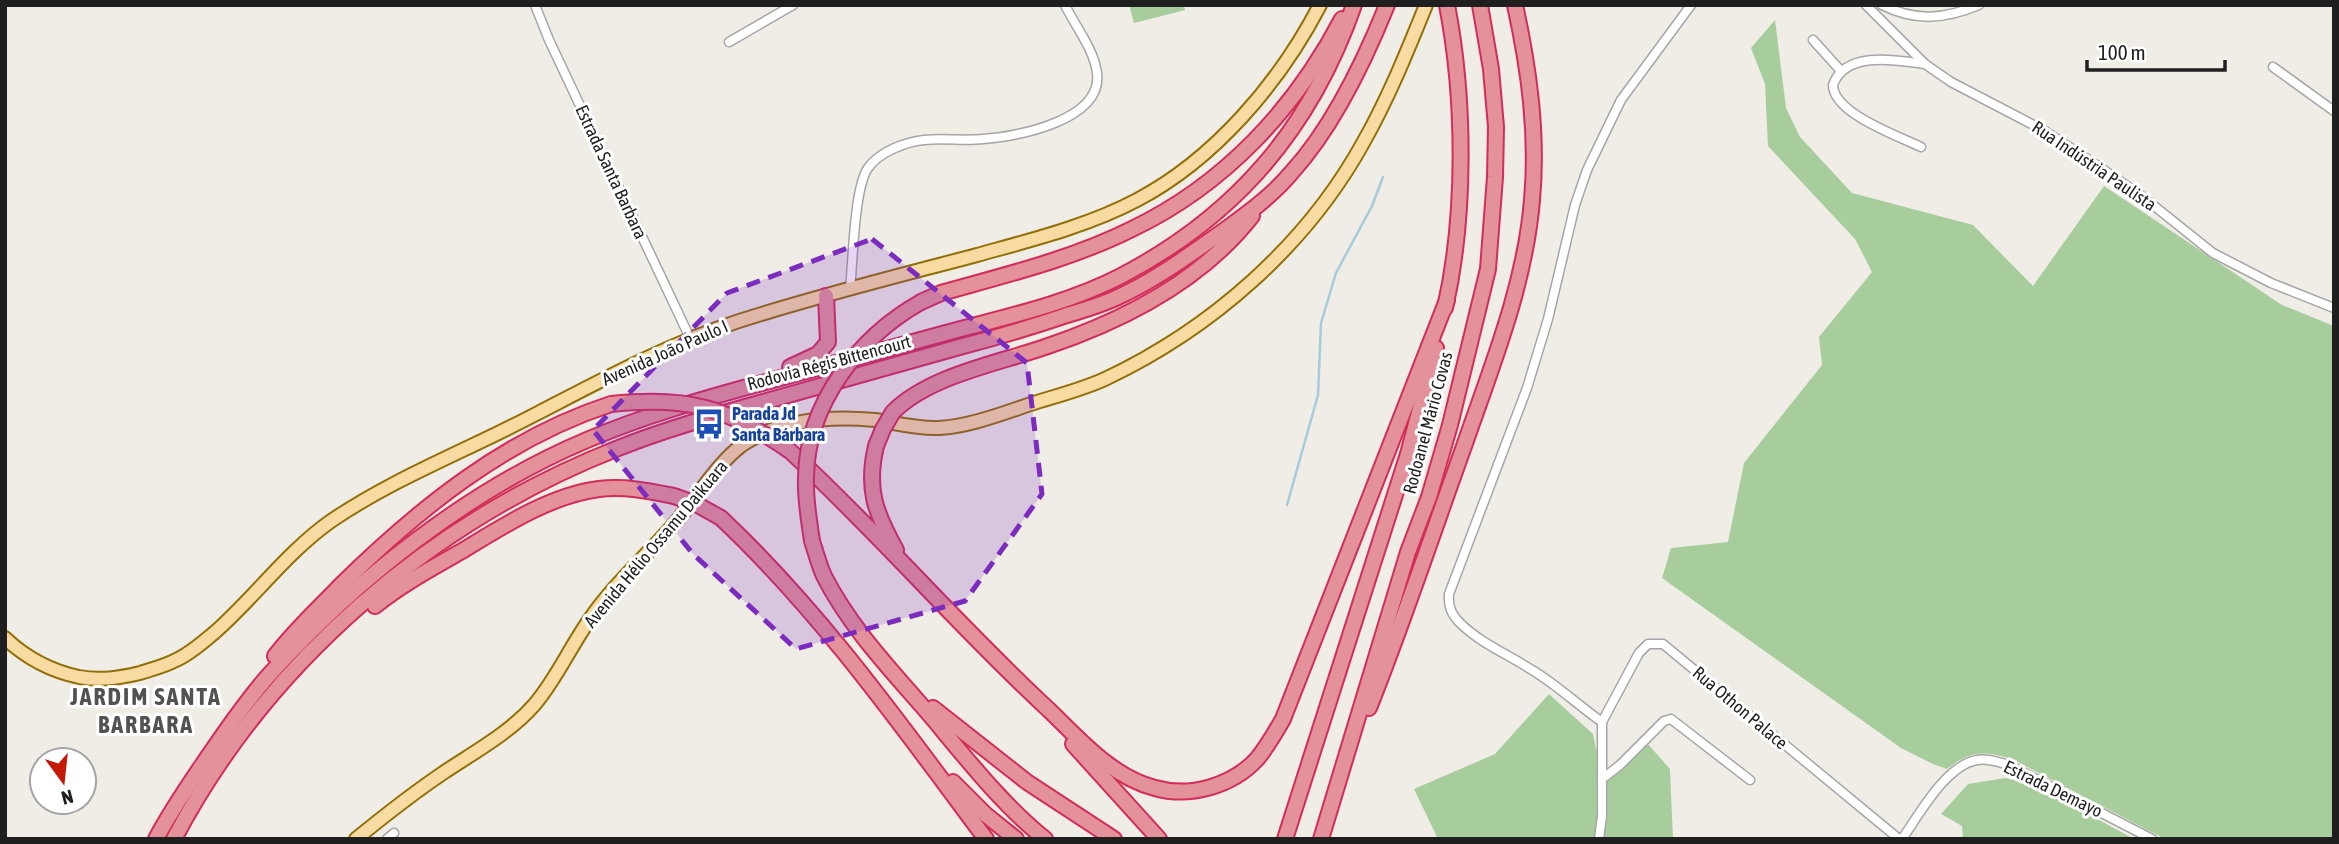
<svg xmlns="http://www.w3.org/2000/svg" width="2339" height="844" font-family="'Asap Condensed',sans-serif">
	<rect width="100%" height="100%" fill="#efede6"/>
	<g fill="#a7cd9d">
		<path d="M 1129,5 L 1184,5 L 1185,10 L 1134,23 Z"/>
		<path d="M 1775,20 L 1786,108 L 1800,137 L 1852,193 L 1973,225 L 2033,286 L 2104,186 L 2282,305 L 2334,326 L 2334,839 L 2165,839 L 2012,759 C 1984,751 1971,750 1947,769 L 1933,764 L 1901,748 L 1662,578 L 1671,548 L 1728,542 L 1744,463 L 1822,365 L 1819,337 L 1872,272 L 1855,239 L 1768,146 L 1765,84 L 1751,48 Z"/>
		<path d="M 1549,694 L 1593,734 L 1601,773 L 1619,770 L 1647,743 L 1670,769 L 1673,839 L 1438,839 L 1414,789 L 1495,754 Z"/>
		<path d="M 2005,778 L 2035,785 L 2134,839 L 1963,839 L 1962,826 L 1941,814 L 1968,784 Z"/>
	</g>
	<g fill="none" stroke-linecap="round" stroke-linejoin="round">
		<path stroke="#a8cbdb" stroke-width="2.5" d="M 1287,505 L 1318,395 L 1321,323 L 1336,273 L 1372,206 L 1383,177"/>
		<g stroke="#a6a6a6" stroke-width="11">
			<g id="street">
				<path d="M 535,5 L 549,40 L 690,338"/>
				<path d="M 1866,5 L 1925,64 L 1951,82 L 2045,131 L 2101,168 L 2143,197 L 2213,253 L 2271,283 L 2334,308"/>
				<path d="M 1882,5 C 1916,22 1945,19 1979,5"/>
				<path d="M 1813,40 L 1841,71"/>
				<path d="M 729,42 L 793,5"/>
				<path d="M 2273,67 L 2334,111"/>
				<path d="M 1921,147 C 1898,136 1833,113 1833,85 C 1845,50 1897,60 1925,64"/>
				<path d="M 850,289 C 853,262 854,188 868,168 C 879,152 905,142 924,140 C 943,138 964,141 983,139 C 1017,137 1103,120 1097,73 C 1094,49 1075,26 1065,5"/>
				<path d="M 1602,722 C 1578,705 1557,685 1532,670 C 1509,655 1480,643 1460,623 C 1451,614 1448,606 1449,594 L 1527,388 L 1548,319 L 1575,205 L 1587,170 L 1621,100 L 1691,5"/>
				<path d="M 1602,779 L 1620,765 L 1664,721 L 1671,719 L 1750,780"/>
				<path d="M 387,839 L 394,833"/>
				<path d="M 1599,839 L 1602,816 L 1602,722 L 1639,653 L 1648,644 L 1663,644 L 1899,839"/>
				<path d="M 1902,839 C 1919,815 1946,765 1977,760 C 1988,758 1998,762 2009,765 L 2152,839"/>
			</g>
		</g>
		<g stroke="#937007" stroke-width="16">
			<g id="primary">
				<path d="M 5,638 C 25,657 51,671 79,677 C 100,681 119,678 140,673 C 152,669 165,666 176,660 C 190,654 202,643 214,633 C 254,598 287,552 331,521 C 394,478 468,450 536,414 C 602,380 668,344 739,321 C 817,296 898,276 977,255 C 1031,240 1088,226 1137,200 C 1215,159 1280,82 1320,5"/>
				<path d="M 356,839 C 384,816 412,794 443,773 C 474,752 510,733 535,704 C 557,678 570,647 590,619 C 615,582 652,551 681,516 C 700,493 718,463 742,445 C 780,419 831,416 875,420 C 896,423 917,429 939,428 C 972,426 1006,412 1037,402 C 1060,395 1083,389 1105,379 C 1211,329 1306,246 1363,143 C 1388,99 1407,52 1426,5"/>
			</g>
		</g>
		<g stroke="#d32d59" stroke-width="18">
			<g id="highway">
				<path d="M 921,302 L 941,293 C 1005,275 1072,259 1132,229 C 1224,185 1295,109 1342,19"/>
				<path d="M 1445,308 C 1466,216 1465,98 1447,5"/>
				<path d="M 790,367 L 818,354 L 828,342 L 826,296"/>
				<path d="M 893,412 C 930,375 1000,363 1048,346 C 1125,320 1202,280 1252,216"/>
				<path d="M 876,446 C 866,489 875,512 896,550"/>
				<path d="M 790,451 C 880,534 959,627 1049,710 C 1080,740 1112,777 1155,788 C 1190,798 1232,786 1257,759 C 1267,747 1275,733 1283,719 L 1447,300"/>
				<path d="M 721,518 C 822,613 903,728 986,839"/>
				<path d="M 812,541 C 816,553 819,565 824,576 C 852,631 896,675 935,721 C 969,762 1003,805 1045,839"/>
				<path d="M 375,606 C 401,585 432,568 462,551 C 503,526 551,495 599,489 C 625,486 649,491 674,496"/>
				<path d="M 275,656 C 294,631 318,609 340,586 C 418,509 506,438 611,404"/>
				<path d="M 933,708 L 1027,782 L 1114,839"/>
				<path d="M 1369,708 C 1403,623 1432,535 1463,449 C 1491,368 1525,286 1532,200 C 1538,134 1529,69 1515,5"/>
				<path d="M 1073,744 L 1159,839"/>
				<path d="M 953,782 L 986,815 L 1016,839"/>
				<path d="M 156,839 C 170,812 188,786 205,761 C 225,732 245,702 269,675 C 355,580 468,490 587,440 C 643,416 703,399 762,383 C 823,366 885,350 946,333 C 1005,317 1067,304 1121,276 C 1236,216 1311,128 1354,5"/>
				<path d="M 174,839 C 267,662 431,522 616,449 C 663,430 713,416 763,402 C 829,383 896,365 963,346 C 998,337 1032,327 1067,315 C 1084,310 1101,305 1118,297 C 1155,280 1188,256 1222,232 C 1247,214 1272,196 1292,172 C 1333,127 1364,62 1387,5"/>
				<path d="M 1285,839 L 1408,454 L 1436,348"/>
				<path d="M 1321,839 L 1408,552 L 1429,497 L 1450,425 L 1488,269 L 1495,177 L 1496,127 L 1491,69 L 1480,5"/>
			</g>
		</g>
		<use href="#street" stroke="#fff" stroke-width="8"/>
		<use href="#primary" stroke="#f8daa3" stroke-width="12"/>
		<use href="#highway" stroke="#e3919a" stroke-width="14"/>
		<g stroke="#d32d59" stroke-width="18" stroke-linecap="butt">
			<g id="highway-bridge">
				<path d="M 611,404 C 689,396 726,407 790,451"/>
				<path d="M 876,446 L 883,429 L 893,412"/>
				<path d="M 674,496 L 696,504 L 721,518"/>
				<path d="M 812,541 C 809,520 805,499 806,477 C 807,403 859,337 921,302"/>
			</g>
		</g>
		<use href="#highway-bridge" stroke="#e3919a" stroke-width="14"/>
	</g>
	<path fill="#7b2cbf" fill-opacity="0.2" stroke="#7b2cbf" stroke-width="5" stroke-dasharray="14 9" stroke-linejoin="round" d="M 872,239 L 1027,363 L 1042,494 L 965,601 L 796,649 L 693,554 L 593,430 L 727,293 Z"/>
	<defs>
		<g id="bus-bare" transform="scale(2.415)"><path d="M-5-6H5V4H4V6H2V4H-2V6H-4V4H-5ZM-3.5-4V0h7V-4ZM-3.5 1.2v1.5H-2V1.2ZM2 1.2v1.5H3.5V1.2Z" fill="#1a4fb4" stroke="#fff" stroke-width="2.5" paint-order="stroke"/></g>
	</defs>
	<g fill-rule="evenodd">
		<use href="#bus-bare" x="709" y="424"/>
	</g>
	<g text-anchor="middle" stroke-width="6" stroke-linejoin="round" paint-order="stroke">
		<g font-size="18" fill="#1f1f1f" stroke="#fff">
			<text transform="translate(2094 166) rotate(34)" y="6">Rua Indústria Paulista</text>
			<text transform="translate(611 172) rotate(65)" y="6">Estrada Santa Barbara</text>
			<text transform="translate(665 353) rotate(-24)" y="6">Avenida João Paulo I</text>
			<text transform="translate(829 363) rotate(-15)" y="6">Rodovia Régis Bittencourt</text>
			<text transform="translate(1428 423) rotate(-75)" y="6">Rodoanel Mário Covas</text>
			<text transform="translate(656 544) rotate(-50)" y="6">Avenida Hélio Ossamu Daikuara</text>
			<text transform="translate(1740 708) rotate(40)" y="6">Rua Othon Palace</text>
			<text transform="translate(2053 789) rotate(26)" y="6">Estrada Demayo</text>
		</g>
		<g font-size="18" font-weight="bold" fill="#164399" stroke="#fff" text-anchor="start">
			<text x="732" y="420">Parada Jd<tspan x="732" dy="21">Santa Bárbara</tspan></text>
		</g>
		<g font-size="24" font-weight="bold" letter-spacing="2" fill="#525252" stroke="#fff">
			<text x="146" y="705">JARDIM SANTA<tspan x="146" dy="28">BARBARA</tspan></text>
		</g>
	</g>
	<rect width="2339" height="844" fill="none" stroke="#1f1f1f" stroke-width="14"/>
	<g transform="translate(63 781) rotate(165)"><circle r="33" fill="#ffffff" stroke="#a5a5a5" stroke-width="2"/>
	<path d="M0-5L12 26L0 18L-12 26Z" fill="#c51809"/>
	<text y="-10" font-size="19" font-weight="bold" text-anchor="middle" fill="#1f1f1f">N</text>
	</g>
	<path d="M2087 60v10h138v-10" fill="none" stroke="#1f1f1f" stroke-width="3.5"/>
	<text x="2098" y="60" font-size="21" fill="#1f1f1f" stroke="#ffffff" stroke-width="5" paint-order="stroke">100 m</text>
</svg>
